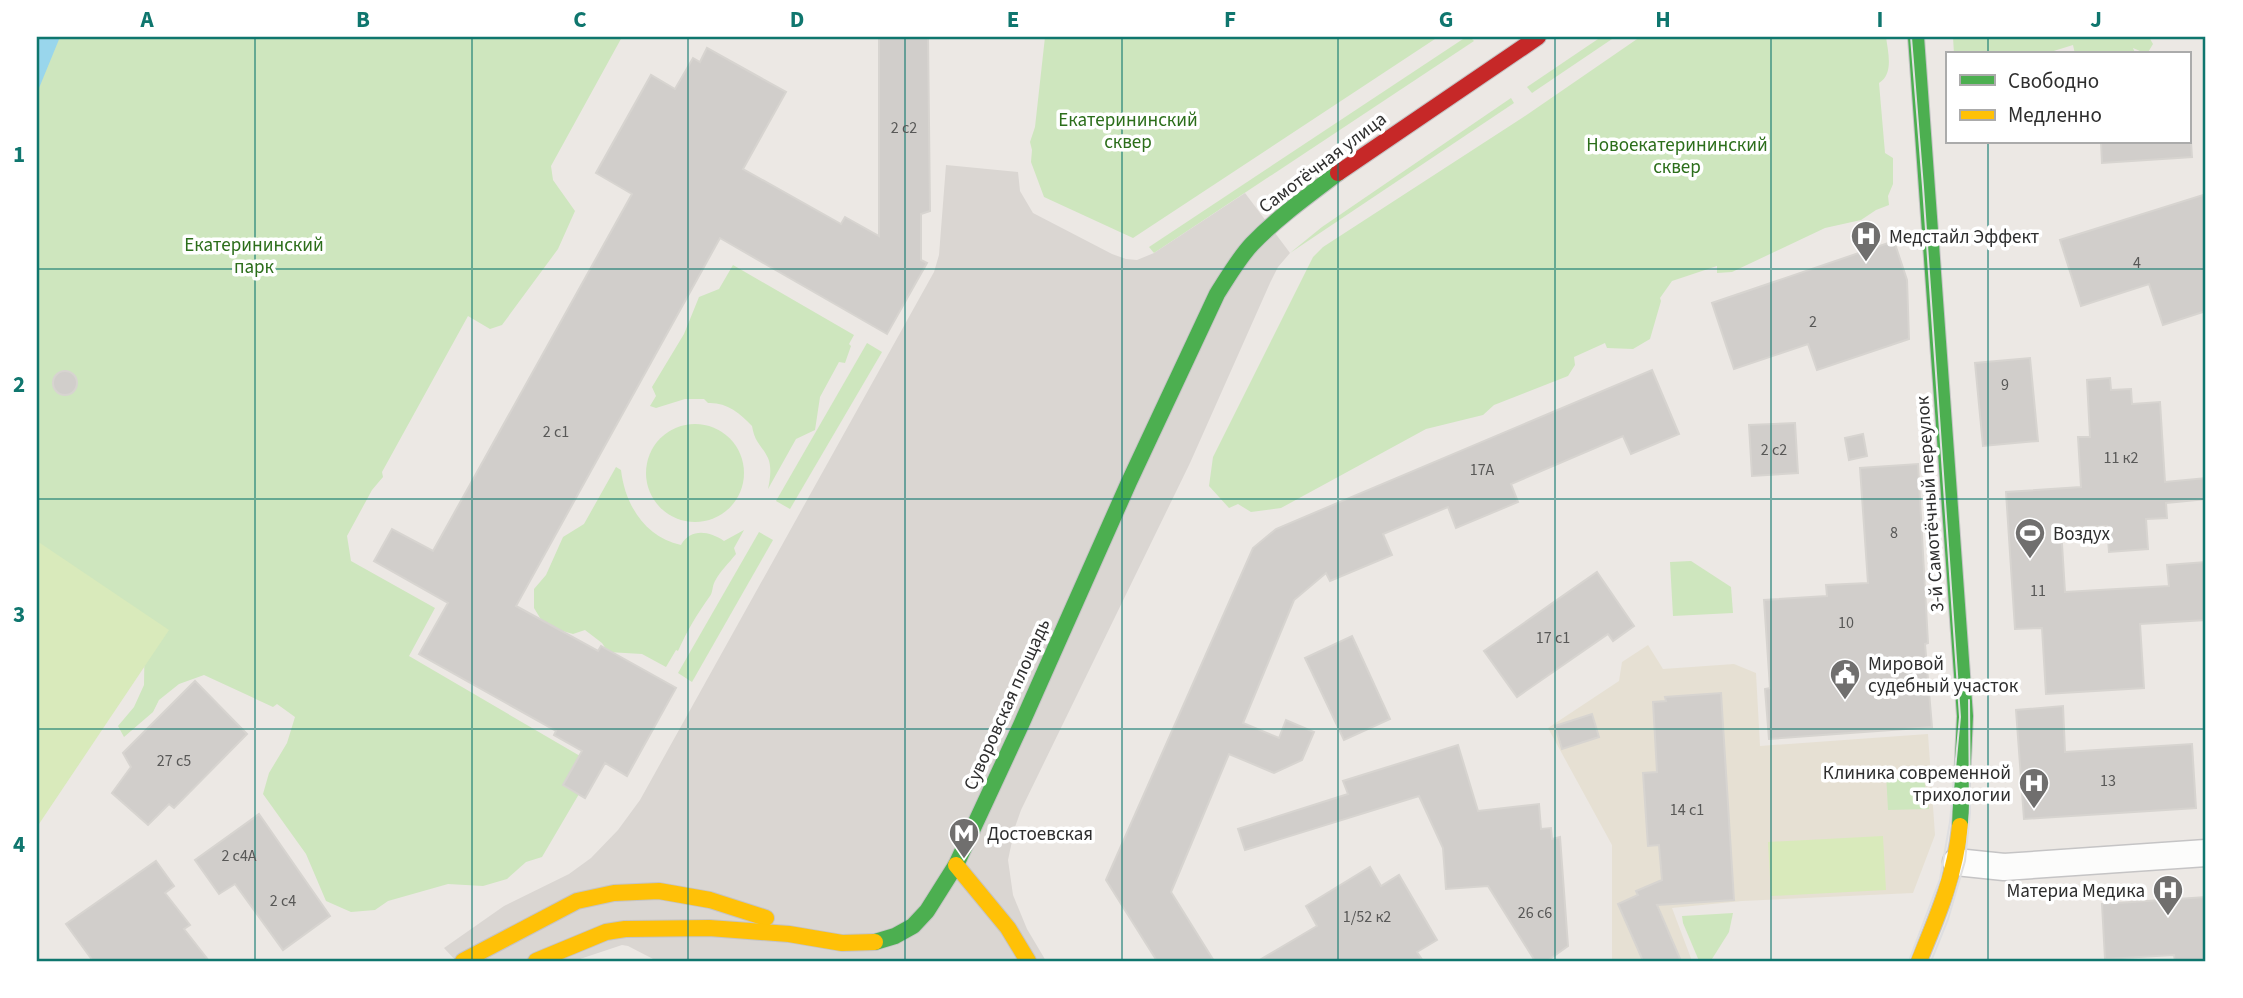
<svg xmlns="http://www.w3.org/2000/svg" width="2243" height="998" font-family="'Source Sans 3',sans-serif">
	<rect width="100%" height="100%" fill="#ece8e4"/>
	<path fill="#e6e0d3" d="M 1648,645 L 1663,669 L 1734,664 L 1756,673 L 1760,746 L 1928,734 L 1935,835 L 1913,893 L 1742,901 L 1672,908 L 1692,961 L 1612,961 L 1612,845 L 1548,728 L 1619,681 L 1622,662 Z"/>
	<g fill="#cee6be">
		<path d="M 37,37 L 622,37 L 551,166 L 553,180 L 575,211 L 558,249 L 502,325 L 490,329 L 468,316 L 382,472 L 383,477 L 372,490 L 347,536 L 351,561 L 435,608 L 409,656 L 580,756 L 563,784 L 579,794 L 542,857 L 526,862 L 507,879 L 483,886 L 448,884 L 388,901 L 375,910 L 351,912 L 326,901 L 306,854 L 263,794 L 269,773 L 287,743 L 295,717 L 277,704 L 273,707 L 204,675 L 179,684 L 159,700 L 153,712 L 124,737 L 118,726 L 134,707 L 144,685 L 145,622 L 37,566 Z"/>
		<path d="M 1045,37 L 1438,37 L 1133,238 L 1044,197 L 1031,162 L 1032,150 L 1030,142 L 1035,127 Z"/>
		<path d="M 1466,37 L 1470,37 L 1474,41 L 1154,253 L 1149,247 Z"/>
		<path d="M 1601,37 L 1615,37 L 1532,93 L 1527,87 Z"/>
		<path d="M 1640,37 L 1886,37 C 1888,52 1894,74 1879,83 L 1885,153 L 1893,158 L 1893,184 L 1888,196 L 1889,205 L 1876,210 L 1861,220 L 1825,228 L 1732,272 L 1717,273 L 1717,266 L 1672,281 L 1660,298 L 1661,301 L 1650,339 L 1633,349 L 1607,348 L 1605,343 L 1574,357 L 1575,365 L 1568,376 L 1494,405 L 1483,415 L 1426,429 L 1281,508 L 1251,512 L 1238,504 L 1229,508 L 1209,486 L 1213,457 L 1313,257 L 1323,247 L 1522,118 Z"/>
		<path d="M 1953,37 L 2149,37 L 2153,44 L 2147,54 L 2133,48 L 2135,53 L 2075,54 L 2073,45 L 2044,54 L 1954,54 Z"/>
		<path d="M 1511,98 L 1514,103 L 1290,253 L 1322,227 Z"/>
		<path d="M 733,265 L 854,335 L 849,344 L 851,346 L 845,363 L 839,362 L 820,397 L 815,430 L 796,439 L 768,489 C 770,480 772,467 768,458 C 762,445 755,444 752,426 C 740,413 726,402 708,403 L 704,399 L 685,399 L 656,408 L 650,406 L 656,396 L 652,387 L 684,334 L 699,297 L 719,289 Z"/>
		<path d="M 867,343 L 882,352 L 790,509 L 776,501 Z"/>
		<circle cx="695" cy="473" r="49"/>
		<path d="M 616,467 L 621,470 C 625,505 645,537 681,545 C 691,528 709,531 724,541 L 744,530 L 734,548 L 736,554 C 728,564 721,570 715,581 C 712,586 713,592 710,596 C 697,614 687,631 678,651 L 676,650 L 666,667 L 642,654 L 608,652 L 602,643 L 585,630 L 573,634 L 545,626 L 534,608 L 534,589 L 546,575 L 563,537 L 584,524 Z"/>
		<path d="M 759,532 L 773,540 L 692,682 L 678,673 Z"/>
		<path d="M 1691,561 L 1731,587 L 1733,613 L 1673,616 L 1670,562 Z"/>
		<path d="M 1886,773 L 1923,773 L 1929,809 L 1888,810 Z"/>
		<path d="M 1733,913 L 1729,932 L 1712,959 L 1710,961 L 1699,961 L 1683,923 L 1682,916 Z"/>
	</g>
	<g fill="#d9eabb">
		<path d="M 37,541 L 169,630 L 37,827 Z"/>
		<path d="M 1883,836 L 1886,890 L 1771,896 L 1768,842 Z"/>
	</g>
	<path fill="#dad6d2" d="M 946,165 L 1018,172 L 1020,191 L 1033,213 L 1112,254 L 1126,259 L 1137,260 L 1154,253 L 1245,193 L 1290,253 L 1278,267 L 1270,283 L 1190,463 L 1021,810 L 1015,827 L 1008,860 L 1013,895 L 1027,929 L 1046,961 L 657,961 L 628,946 L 622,945 L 574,961 L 456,961 L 444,948 L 504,906 L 569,874 L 591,858 L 618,830 L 640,800 L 934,272 L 939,255 Z"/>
	<path fill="#99d6ec" d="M 37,37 L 60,37 L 37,93 Z"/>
	<g fill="#d1cecb" stroke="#d7d4d0" stroke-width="2">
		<path d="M 879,37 L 928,37 L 930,211 L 921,214 L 921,260 L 927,263 L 887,334 L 720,238 L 516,606 L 598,651 L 601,646 L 676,688 L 627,776 L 605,763 L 585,798 L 563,785 L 582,751 L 554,735 L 556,731 L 419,654 L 448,603 L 374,561 L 392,529 L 433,551 L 632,194 L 596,173 L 651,75 L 675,89 L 693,58 L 700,62 L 707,48 L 786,92 L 743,169 L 841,224 L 845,217 L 879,236 Z"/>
		<path d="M 2101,142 L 2191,142 L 2192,157 L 2102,163 Z"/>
		<path d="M 2206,194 L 2206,311 L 2163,325 L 2149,284 L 2081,306 L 2060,240 Z"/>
		<path d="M 1894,241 L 1907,280 L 1909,339 L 1817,370 L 1808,344 L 1734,369 L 1712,303 Z"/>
		<path d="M 2030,358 L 2038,441 L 1983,446 L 1975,363 Z"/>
		<path d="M 1652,370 L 1679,434 L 1631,454 L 1623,436 L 1511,484 L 1518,502 L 1456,528 L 1448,507 L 1383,534 L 1392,555 L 1330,581 L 1326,573 L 1294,600 L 1243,723 L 1279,738 L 1286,720 L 1314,732 L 1302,760 L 1274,773 L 1229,754 L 1171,892 L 1214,961 L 1157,961 L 1106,880 L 1253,548 L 1276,529 Z"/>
		<circle cx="65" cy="383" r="12"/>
		<path d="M 2110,378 L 2111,390 L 2131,389 L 2132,404 L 2160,402 L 2165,482 L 2206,478 L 2206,499 L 2166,503 L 2167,518 L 2146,519 L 2148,549 L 2109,552 L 2107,526 L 2061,528 L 2065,592 L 2169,586 L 2167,565 L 2206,562 L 2206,620 L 2140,624 L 2144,688 L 2046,694 L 2042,628 L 2015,629 L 2006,492 L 2081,487 L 2078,437 L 2090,437 L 2087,380 Z"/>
		<path d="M 1795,423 L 1798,473 L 1752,476 L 1749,425 Z"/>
		<path d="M 1863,434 L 1867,456 L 1849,460 L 1845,438 Z"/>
		<path d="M 1918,464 L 1928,643 L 1925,644 L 1932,727 L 1769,739 L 1765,689 L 1770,688 L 1764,600 L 1827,596 L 1826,585 L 1868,583 L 1860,468 Z"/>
		<path d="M 1597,572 L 1634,626 L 1613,641 L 1608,634 L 1517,697 L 1484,651 Z"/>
		<path d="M 1352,636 L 1390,719 L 1344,740 L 1305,658 Z"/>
		<path d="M 195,681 L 247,734 L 174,808 L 169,804 L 148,825 L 112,793 L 131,767 L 123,753 Z"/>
		<path d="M 1721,693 L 1734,900 L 1657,905 L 1681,961 L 1643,961 L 1618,904 L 1638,895 L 1636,891 L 1662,880 L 1659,845 L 1648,846 L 1643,773 L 1657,772 L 1653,702 L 1666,701 L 1665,697 Z"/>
		<path d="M 2063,706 L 2065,752 L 2192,744 L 2196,808 L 2024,819 L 2016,710 Z"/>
		<path d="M 1592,714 L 1599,737 L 1562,749 L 1555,726 Z"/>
		<path d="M 1458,745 L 1478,811 L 1539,804 L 1541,829 L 1551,828 L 1552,839 L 1560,837 L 1568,946 L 1547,961 L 1535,961 L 1488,886 L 1446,889 L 1443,848 L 1419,796 L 1245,850 L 1238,829 L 1348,794 L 1343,781 Z"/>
		<path d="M 259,814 L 330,916 L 283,950 L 235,884 L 219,894 L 195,860 Z"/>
		<path d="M 156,861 L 174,886 L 165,893 L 190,925 L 184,929 L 209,961 L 93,961 L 66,924 Z"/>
		<path d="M 1370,867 L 1381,886 L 1399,875 L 1437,940 L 1417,952 L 1423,961 L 1258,961 L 1317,926 L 1306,906 Z"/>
		<path d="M 2206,897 L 2206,961 L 2175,961 L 2174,955 L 2105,959 L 2102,904 Z"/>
	</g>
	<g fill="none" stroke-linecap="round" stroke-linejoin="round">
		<g stroke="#c5c4c5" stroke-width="29">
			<path id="street" d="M 1956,862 L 2004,867 L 2206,853"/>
		</g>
		<g stroke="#c5c4c5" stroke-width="18">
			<g id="fast">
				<path d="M 1916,37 L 1965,716 L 1960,826"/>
				<path d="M 875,942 L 895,936 L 913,926 L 927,911 L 956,865 L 1021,725 L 1129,482 L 1217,294 C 1228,277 1238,259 1252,244 C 1278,217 1309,195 1338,173"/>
			</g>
		</g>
		<g stroke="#c5c4c5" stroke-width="18">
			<g id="slow">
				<path d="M 956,865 L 1008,928 L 1028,961"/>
				<path d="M 463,961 L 577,901 L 614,893 L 659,891 L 710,900 L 766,918"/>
				<path d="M 536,961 L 606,932 L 625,929 L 709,928 L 789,934 L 842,943 L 875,942"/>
				<path d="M 1919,961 C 1938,915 1955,876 1960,826"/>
			</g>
		</g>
		<g stroke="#c5c4c5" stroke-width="18">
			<path id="jam" d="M 1338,173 L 1538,37"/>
		</g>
		<use href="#street" stroke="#fcfcfb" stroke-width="26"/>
		<use href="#fast" stroke="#4caf50" stroke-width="16"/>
		<use href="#slow" stroke="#ffc107" stroke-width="16"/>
		<use href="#jam" stroke="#c62828" stroke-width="16"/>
		<g stroke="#dfdfe1" stroke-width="2">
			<path d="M 1909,961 L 1940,879 L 1950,822 L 1960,717 L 1923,187 L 1911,37"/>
			<path d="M 1931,961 L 1948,919 L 1965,861 L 1970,813 L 1969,700"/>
		</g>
	</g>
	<path fill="none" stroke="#0f766e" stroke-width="2" stroke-opacity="0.55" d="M 255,37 L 255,961M 472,37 L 472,961M 688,37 L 688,961M 905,37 L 905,961M 1122,37 L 1122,961M 1338,37 L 1338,961M 1555,37 L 1555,961M 1771,37 L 1771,961M 1988,37 L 1988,54M 1988,142 L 1988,961M 37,269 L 2206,269M 37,499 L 2206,499M 37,729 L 2206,729"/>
	<defs>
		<g id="hospital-pin" transform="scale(1.575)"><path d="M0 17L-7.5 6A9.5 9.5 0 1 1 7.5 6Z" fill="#706f6e" stroke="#fff"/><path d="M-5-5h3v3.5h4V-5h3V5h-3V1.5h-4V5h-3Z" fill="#fff"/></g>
		<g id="stadium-pin" transform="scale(1.575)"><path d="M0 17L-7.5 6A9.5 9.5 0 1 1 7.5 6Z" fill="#706f6e" stroke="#fff"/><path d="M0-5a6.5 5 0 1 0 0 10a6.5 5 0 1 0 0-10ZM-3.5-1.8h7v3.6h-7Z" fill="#fff"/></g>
		<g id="civic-pin" transform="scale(1.575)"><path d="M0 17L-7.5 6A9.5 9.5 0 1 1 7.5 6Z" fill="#706f6e" stroke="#fff"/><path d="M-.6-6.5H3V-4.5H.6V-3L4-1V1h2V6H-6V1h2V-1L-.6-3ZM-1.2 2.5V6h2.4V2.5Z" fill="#fff"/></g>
		<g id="metro-pin" transform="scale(1.575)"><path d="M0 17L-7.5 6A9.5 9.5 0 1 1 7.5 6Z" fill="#706f6e" stroke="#fff"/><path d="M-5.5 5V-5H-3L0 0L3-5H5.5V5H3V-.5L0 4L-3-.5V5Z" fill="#fff"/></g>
	</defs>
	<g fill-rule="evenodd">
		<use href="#hospital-pin" x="1866" y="236"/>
		<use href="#stadium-pin" x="2030" y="533"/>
		<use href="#civic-pin" x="1845" y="674"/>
		<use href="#hospital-pin" x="2034" y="783"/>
		<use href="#metro-pin" x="964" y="833"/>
		<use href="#hospital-pin" x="2168" y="890"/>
	</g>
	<g text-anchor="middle" stroke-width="7" stroke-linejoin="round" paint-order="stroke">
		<g font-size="16" fill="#585857">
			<text x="904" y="133">2 с2</text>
			<text x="2137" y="268">4</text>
			<text x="1813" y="327">2</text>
			<text x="2005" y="390">9</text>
			<text x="556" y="437">2 с1</text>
			<text x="1774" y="455">2 с2</text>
			<text x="2121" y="463">11 к2</text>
			<text x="1482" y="475">17А</text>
			<text x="1894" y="538">8</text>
			<text x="2038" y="596">11</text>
			<text x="1846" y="628">10</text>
			<text x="1553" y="643">17 с1</text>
			<text x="174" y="766">27 с5</text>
			<text x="2108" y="786">13</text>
			<text x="1687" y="815">14 c1</text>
			<text x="239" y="861">2 с4А</text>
			<text x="283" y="906">2 с4</text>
			<text x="1535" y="918">26 с6</text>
			<text x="1367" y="922">1/52 к2</text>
		</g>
		<g font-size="19" fill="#2c6e1b" stroke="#fff">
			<text x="1128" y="126">Екатерининский<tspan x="1128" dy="22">сквер</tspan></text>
			<text x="1677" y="151">Новоекатерининский<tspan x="1677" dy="22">сквер</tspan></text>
			<text x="254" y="251">Екатерининский<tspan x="254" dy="22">парк</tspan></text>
		</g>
		<g font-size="19" fill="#2e2e2e" stroke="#fff">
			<text transform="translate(1322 162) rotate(-37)" y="7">Самотёчная улица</text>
			<text transform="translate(1929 504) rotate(-94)" y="7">3-й Самотёчный переулок</text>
			<text transform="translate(1006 704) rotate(-66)" y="7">Суворовская площадь</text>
		</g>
		<g font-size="19" fill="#2e2e2e" stroke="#fff" text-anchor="start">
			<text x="1889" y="243">Медстайл Эффект</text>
			<text x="2053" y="540">Воздух</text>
			<text x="1868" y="670">Мировой<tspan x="1868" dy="22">судебный участок</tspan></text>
			<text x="2011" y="779" text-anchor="end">Клиника современной<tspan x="2011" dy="22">трихологии</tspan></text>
			<text x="987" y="840">Достоевская</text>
			<text x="2145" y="897" text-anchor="end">Материа Медика</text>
		</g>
	</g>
	<rect width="2243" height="998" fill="none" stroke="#ffffff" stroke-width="77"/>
	<rect x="1946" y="52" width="245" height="91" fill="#ffffff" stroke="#ababab" stroke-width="2"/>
	<rect x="1960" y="75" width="35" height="10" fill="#4caf50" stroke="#ababab" stroke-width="2"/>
	<text x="2008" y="88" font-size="21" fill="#2e2e2e">Свободно</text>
	<rect x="1960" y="110" width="35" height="10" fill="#ffc107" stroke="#ababab" stroke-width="2"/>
	<text x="2008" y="122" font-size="21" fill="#2e2e2e">Медленно</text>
	<rect x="38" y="38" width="2166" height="922" fill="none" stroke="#0f766e" stroke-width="2.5"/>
	<g font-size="23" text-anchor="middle" font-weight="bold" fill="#0f766e">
		<text x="147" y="27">A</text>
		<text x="363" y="27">B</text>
		<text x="580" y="27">C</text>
		<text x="797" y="27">D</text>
		<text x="1013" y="27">E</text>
		<text x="1230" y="27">F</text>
		<text x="1446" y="27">G</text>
		<text x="1663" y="27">H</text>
		<text x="1880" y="27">I</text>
		<text x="2096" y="27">J</text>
		<text x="19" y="162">1</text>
		<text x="19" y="392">2</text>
		<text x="19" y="622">3</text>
		<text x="19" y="852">4</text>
	</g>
</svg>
